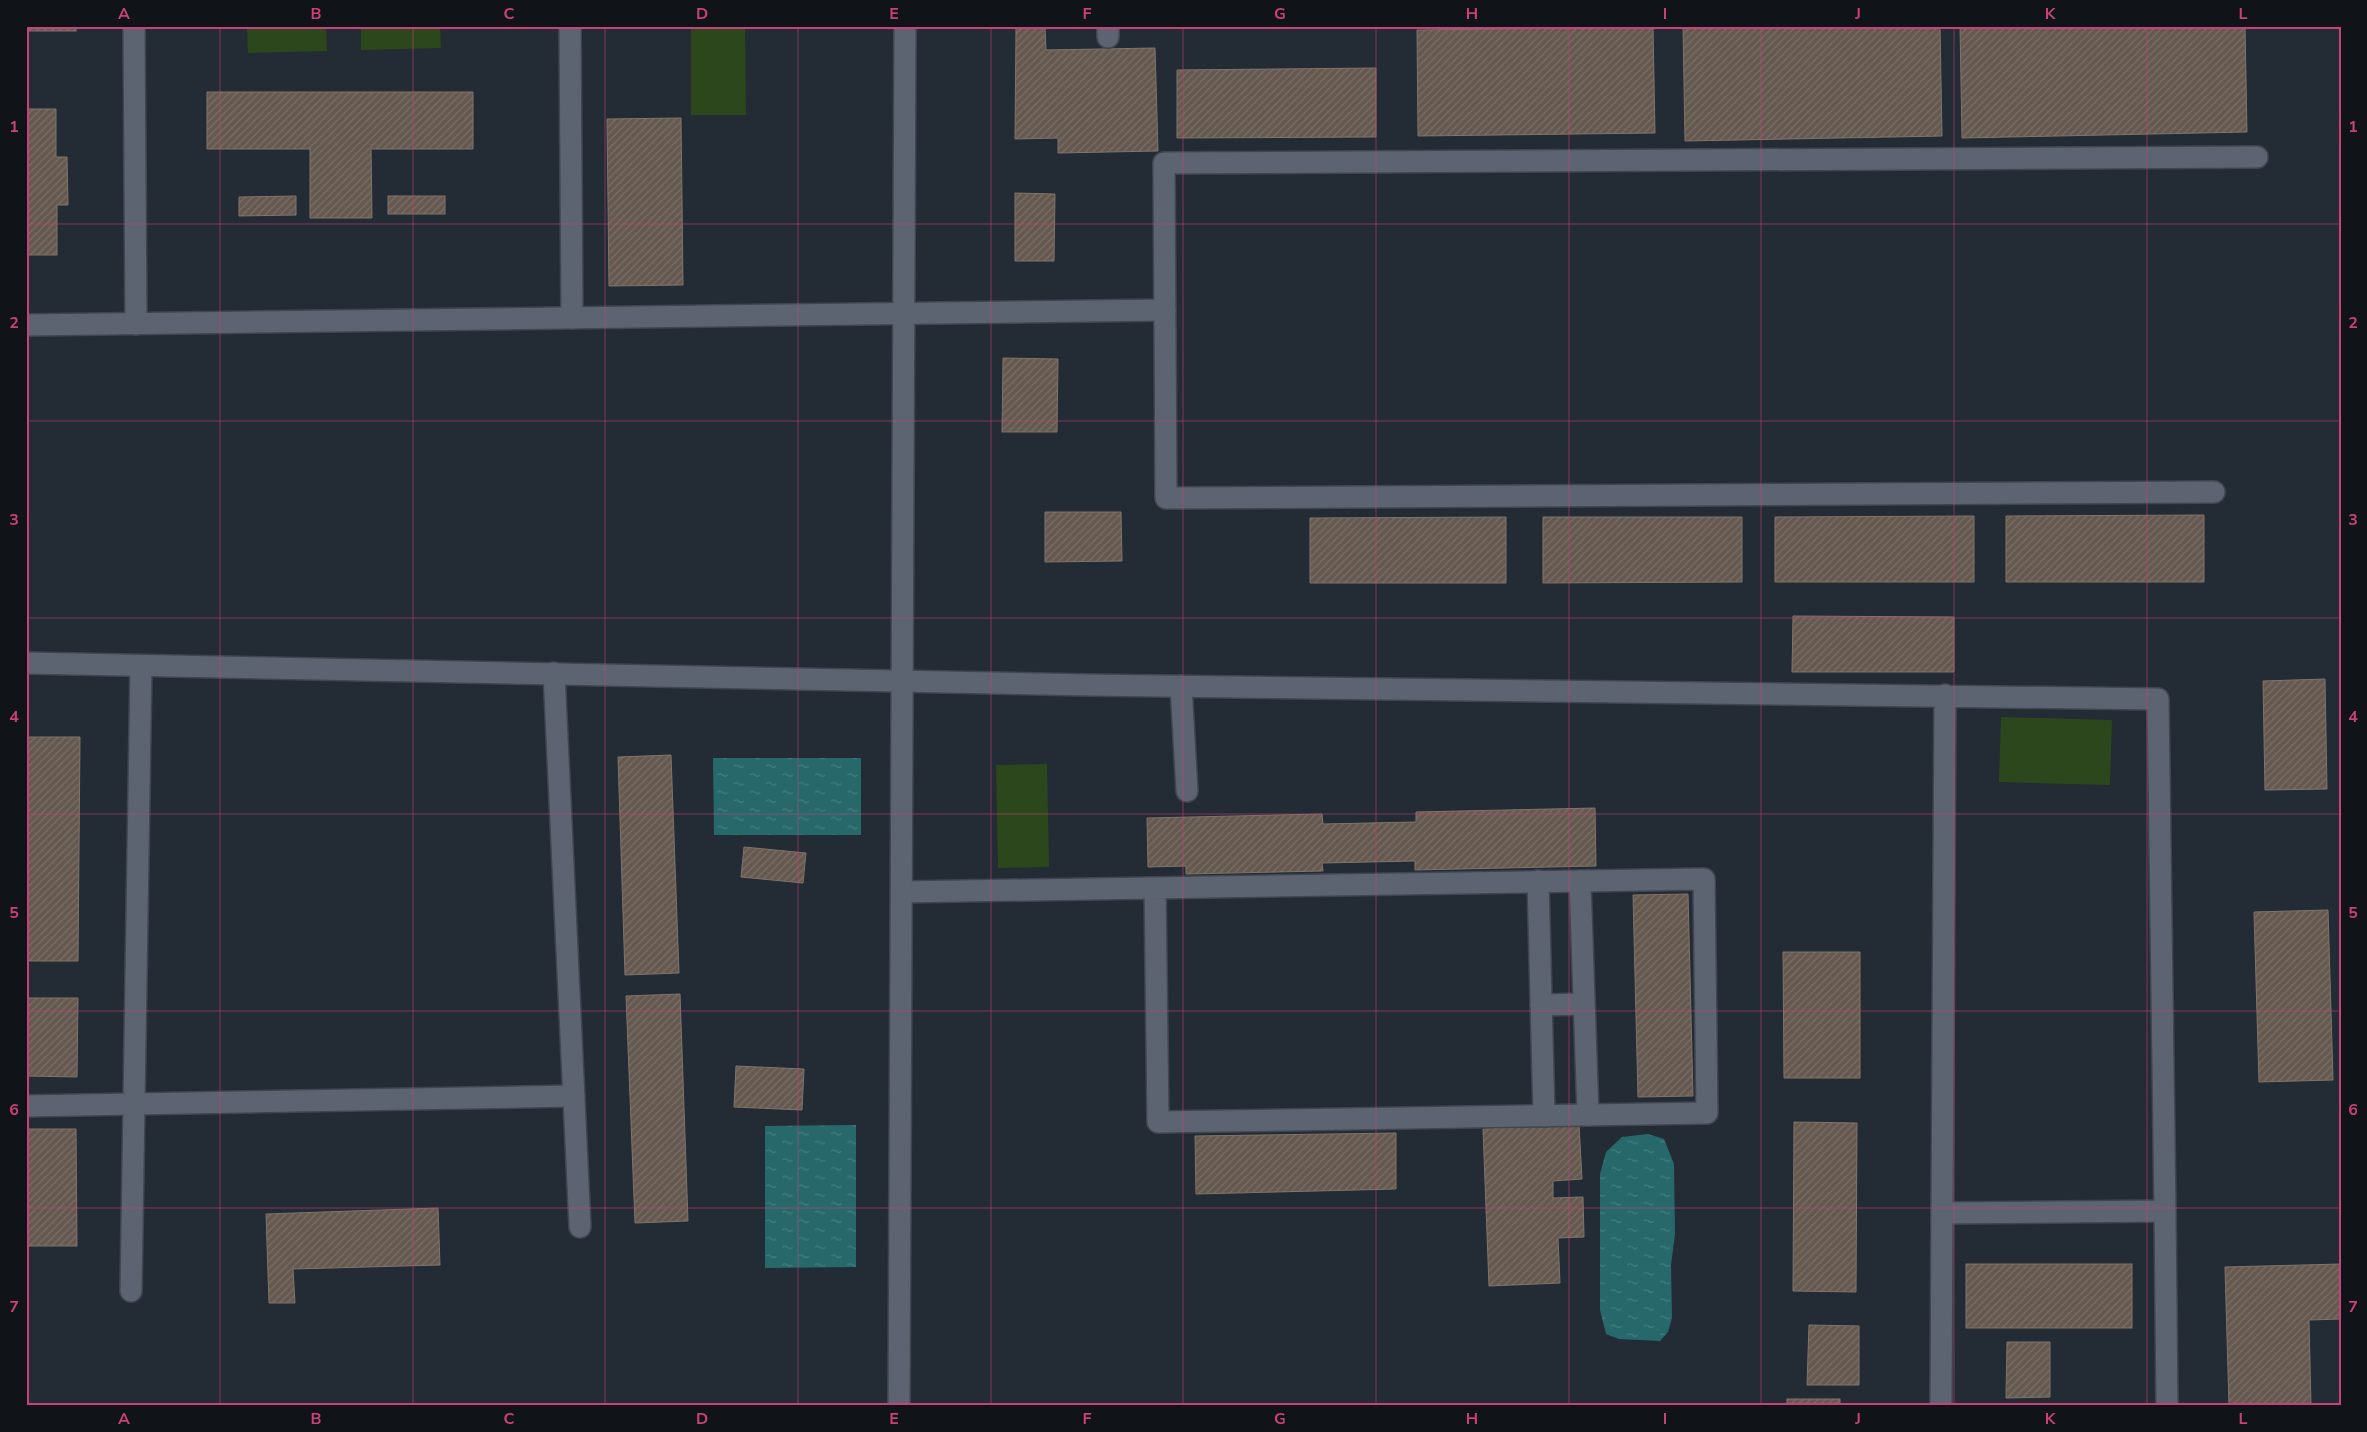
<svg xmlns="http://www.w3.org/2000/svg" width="2367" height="1432" font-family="'Nunito Sans',sans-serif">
	<defs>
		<pattern id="water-ripples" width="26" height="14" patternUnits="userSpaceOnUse" patternTransform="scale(1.25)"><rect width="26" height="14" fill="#27696b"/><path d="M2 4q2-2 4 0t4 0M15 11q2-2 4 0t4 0" fill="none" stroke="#467e80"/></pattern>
		<pattern id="building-hatch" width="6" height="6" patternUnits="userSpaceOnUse" patternTransform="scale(1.25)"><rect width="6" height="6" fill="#64584f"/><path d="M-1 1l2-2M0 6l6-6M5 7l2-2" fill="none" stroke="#7a7068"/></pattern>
	</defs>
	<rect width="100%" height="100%" fill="#232b35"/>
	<g fill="#2d471d">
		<path d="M 247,26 L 326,26 L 327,51 L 248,53 Z"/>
		<path d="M 361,26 L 440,26 L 441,48 L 361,50 Z"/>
		<path d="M 691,26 L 745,26 L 746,115 L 691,115 Z"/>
		<path d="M 2001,717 L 2112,720 L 2110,785 L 1999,782 Z"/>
		<path d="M 1047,764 L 1049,867 L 998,868 L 996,765 Z"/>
	</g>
	<g fill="url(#water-ripples)">
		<path d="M 713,758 L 861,758 L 861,835 L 714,835 Z"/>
		<path d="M 856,1125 L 856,1267 L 765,1268 L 765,1126 Z"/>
		<path d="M 1648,1134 L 1664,1139 L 1674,1164 L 1675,1234 L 1671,1265 L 1672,1318 L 1668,1332 L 1660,1341 L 1619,1339 L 1606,1334 L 1600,1310 L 1600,1174 L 1606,1152 L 1622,1137 Z"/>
	</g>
	<g fill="url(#building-hatch)" stroke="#81746b">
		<rect x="26" y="26" width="50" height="5"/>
		<path d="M 1016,26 L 1045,26 L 1046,50 L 1155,48 L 1158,151 L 1058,153 L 1058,138 L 1015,139 Z"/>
		<path d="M 1683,26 L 1940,26 L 1942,136 L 1685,141 Z"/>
		<path d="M 1960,26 L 2245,26 L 2247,132 L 1962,138 Z"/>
		<path d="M 1653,27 L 1655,133 L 1418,136 L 1417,30 Z"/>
		<path d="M 1376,68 L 1376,137 L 1177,138 L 1177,70 Z"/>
		<path d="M 207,92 L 473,92 L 473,149 L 371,149 L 372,218 L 310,218 L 310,149 L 207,149 Z"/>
		<path d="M 26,109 L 56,109 L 56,157 L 67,157 L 68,205 L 57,205 L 57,255 L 26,255 Z"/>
		<path d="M 681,118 L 683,285 L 609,286 L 607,119 Z"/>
		<path d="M 1015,193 L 1055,194 L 1054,261 L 1015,261 Z"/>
		<path d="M 296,196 L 296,215 L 239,216 L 239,197 Z"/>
		<rect x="388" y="196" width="57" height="18"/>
		<path d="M 1003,358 L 1058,359 L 1057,432 L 1002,432 Z"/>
		<path d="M 1045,512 L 1121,512 L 1122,561 L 1045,562 Z"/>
		<path d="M 2204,515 L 2204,582 L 2006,582 L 2006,516 Z"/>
		<path d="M 1974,516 L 1974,582 L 1775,582 L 1775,517 Z"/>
		<path d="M 1506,517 L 1506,583 L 1310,583 L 1310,518 Z"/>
		<path d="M 1543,517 L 1742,517 L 1742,582 L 1543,583 Z"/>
		<path d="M 1793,616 L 1954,617 L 1954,672 L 1792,672 Z"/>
		<path d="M 2325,679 L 2327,789 L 2265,790 L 2263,681 Z"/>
		<path d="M 26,737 L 80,737 L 78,961 L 26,961 Z"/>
		<path d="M 671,755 L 679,973 L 625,975 L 618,757 Z"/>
		<path d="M 1595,808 L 1596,866 L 1415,870 L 1415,861 L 1322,863 L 1323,871 L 1186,874 L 1186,866 L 1148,867 L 1147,818 L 1322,814 L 1323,824 L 1416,822 L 1416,812 Z"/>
		<path d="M 744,847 L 806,853 L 803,883 L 741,877 Z"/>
		<path d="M 1688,894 L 1693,1096 L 1638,1097 L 1633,895 Z"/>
		<path d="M 2328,910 L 2333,1080 L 2259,1082 L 2254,912 Z"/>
		<path d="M 1783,952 L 1860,952 L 1860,1078 L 1784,1078 Z"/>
		<path d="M 680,994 L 688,1221 L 635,1223 L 626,996 Z"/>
		<path d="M 26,998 L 78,998 L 77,1077 L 26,1076 Z"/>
		<path d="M 736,1066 L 804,1069 L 802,1110 L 734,1107 Z"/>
		<path d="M 1794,1122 L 1857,1123 L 1856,1292 L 1793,1291 Z"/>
		<path d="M 1579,1125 L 1582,1179 L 1553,1181 L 1553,1198 L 1583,1197 L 1584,1237 L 1558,1238 L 1560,1283 L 1489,1286 L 1483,1129 Z"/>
		<path d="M 26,1129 L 76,1129 L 77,1246 L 26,1246 Z"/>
		<path d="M 1396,1133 L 1396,1189 L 1196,1194 L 1195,1136 Z"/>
		<path d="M 438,1208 L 440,1265 L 293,1269 L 295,1303 L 269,1303 L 266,1214 Z"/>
		<rect x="1966" y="1264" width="166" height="64"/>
		<path d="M 2341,1264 L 2341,1319 L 2309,1320 L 2311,1406 L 2229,1406 L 2225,1267 Z"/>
		<path d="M 1809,1325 L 1859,1326 L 1859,1385 L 1807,1385 Z"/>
		<path d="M 2007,1342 L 2050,1342 L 2050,1397 L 2006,1398 Z"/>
		<rect x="1787" y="1399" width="53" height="7"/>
	</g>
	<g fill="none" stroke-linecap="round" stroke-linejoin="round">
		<g stroke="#40454f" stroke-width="24">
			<g id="lane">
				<path d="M 134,26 L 136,324"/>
				<path d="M 570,26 L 572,318"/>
				<path d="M 1108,26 L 1108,37"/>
				<path d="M 26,325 L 1165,310"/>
				<path d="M 2214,492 L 1166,498 L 1164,163 L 2257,157"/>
				<path d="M 26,663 L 1088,685 L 2158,699 L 2165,1211 L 1942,1213 L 1945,695"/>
				<path d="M 554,673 L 580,1227"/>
				<path d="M 1181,686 L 1187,791"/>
				<path d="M 1538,881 L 1544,1116"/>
				<path d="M 1580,881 L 1588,1115"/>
				<path d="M 902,892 L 1704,879 L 1707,1113 L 1158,1122 L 1155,888"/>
				<path d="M 1541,1005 L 1584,1004"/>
				<path d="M 26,1106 L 574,1096"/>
				<path d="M 2165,1211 L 2167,1406"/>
				<path d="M 131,1291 L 141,666"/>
				<path d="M 899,1406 L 905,26"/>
				<path d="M 1941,1406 L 1942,1213"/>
			</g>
		</g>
		<use href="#lane" stroke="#5b6470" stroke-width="21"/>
	</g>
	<path fill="none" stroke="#c84178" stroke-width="1" stroke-opacity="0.55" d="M 220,26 L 220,1406M 413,26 L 413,1406M 605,26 L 605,1406M 798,26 L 798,1406M 991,26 L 991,1406M 1183,26 L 1183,1406M 1376,26 L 1376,1406M 1569,26 L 1569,1406M 1761,26 L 1761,1406M 1954,26 L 1954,1406M 2147,26 L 2147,1406M 26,224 L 2341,224M 26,421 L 2341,421M 26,618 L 2341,618M 26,814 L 2341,814M 26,1011 L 2341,1011M 26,1208 L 2341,1208"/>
	<rect width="2367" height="1432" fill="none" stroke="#101318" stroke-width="55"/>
	<rect x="28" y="28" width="2312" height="1376" fill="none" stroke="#c84178" stroke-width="2"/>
	<g font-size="16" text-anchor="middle" font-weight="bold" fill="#c84178">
		<text x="124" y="19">A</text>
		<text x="316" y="19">B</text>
		<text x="509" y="19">C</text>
		<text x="702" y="19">D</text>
		<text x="894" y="19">E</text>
		<text x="1087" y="19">F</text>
		<text x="1280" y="19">G</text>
		<text x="1472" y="19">H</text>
		<text x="1665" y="19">I</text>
		<text x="1858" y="19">J</text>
		<text x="2050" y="19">K</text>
		<text x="2243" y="19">L</text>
		<text x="14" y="132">1</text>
		<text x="2353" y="132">1</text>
		<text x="14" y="328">2</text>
		<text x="2353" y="328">2</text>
		<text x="14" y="525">3</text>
		<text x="2353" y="525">3</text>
		<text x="14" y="722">4</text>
		<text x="2353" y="722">4</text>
		<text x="14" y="918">5</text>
		<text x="2353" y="918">5</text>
		<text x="14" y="1115">6</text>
		<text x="2353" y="1115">6</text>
		<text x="14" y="1312">7</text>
		<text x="2353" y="1312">7</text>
		<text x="124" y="1424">A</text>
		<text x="316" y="1424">B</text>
		<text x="509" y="1424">C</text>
		<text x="702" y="1424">D</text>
		<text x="894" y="1424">E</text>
		<text x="1087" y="1424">F</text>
		<text x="1280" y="1424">G</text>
		<text x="1472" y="1424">H</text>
		<text x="1665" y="1424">I</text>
		<text x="1858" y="1424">J</text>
		<text x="2050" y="1424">K</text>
		<text x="2243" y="1424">L</text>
	</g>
</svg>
